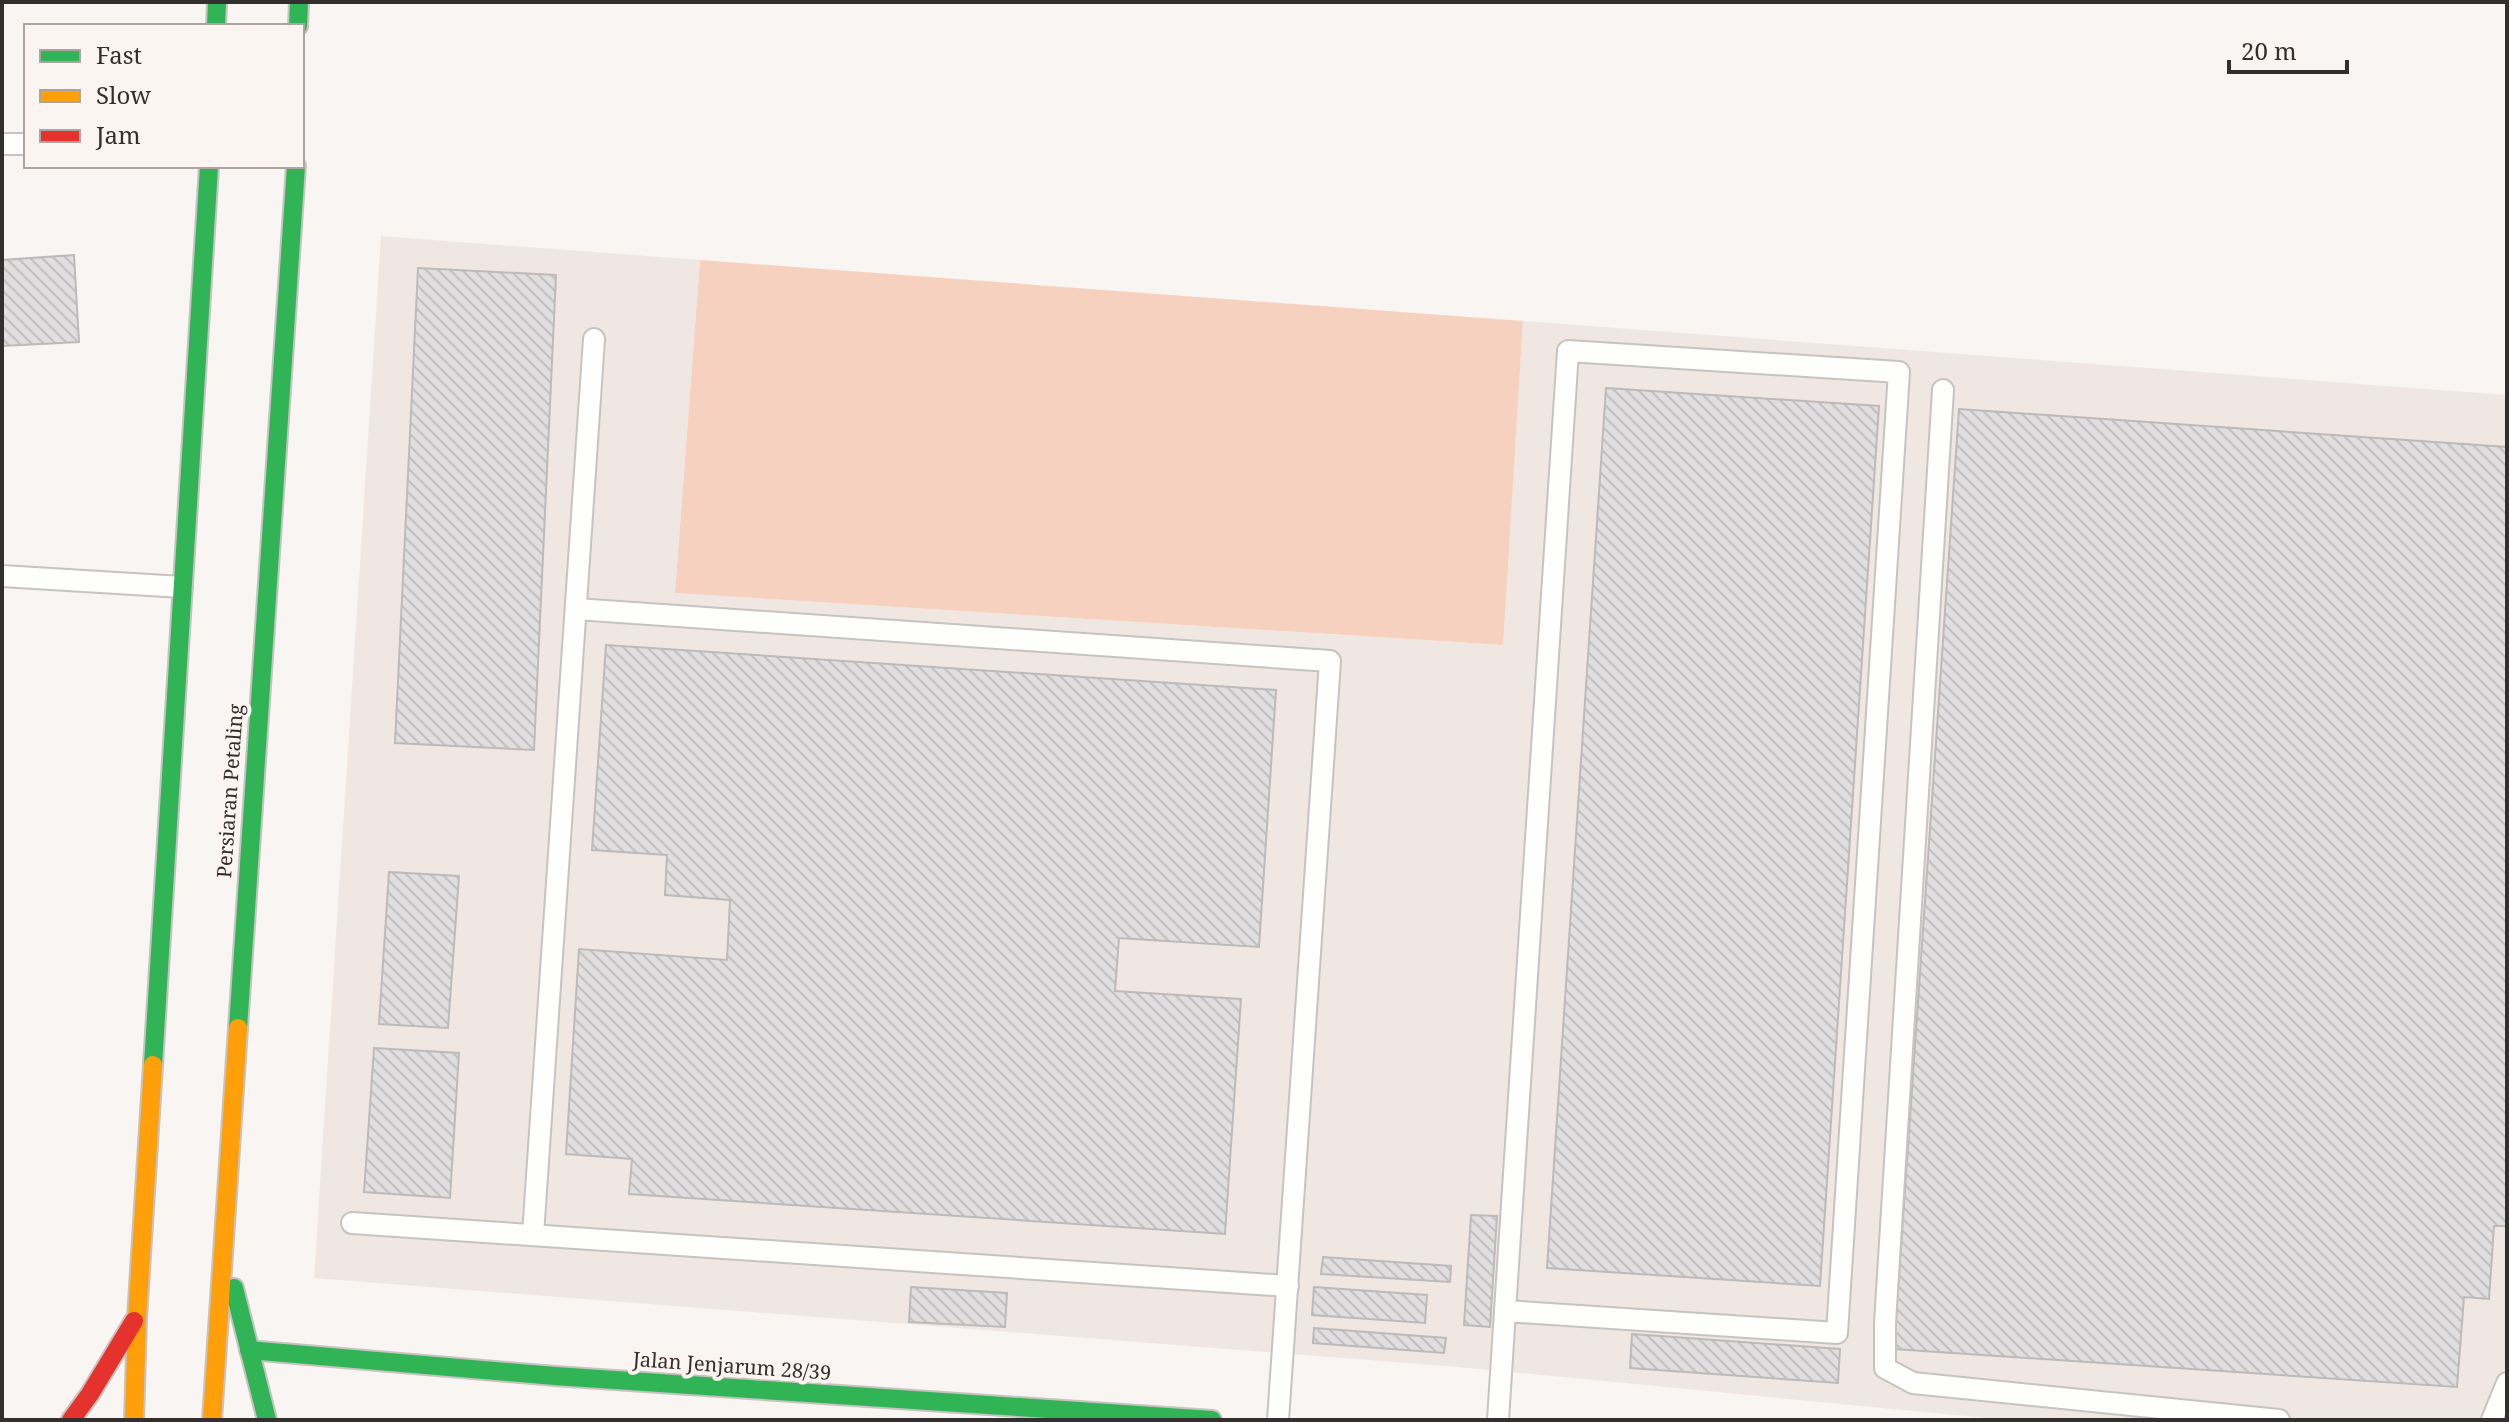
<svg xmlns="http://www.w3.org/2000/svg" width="2509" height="1422" font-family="'Noto Serif',serif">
	<defs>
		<pattern id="building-back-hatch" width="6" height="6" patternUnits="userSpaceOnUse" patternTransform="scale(2)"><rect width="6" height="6" fill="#e0dede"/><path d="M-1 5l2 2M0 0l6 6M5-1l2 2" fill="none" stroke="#c1bfbf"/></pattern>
	</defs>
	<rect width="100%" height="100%" fill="#f9f5f3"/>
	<path fill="#f1e7e2" d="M 381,236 L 700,260 L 675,593 L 1502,645 L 1523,321 L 2507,395 L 2507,1420 L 2007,1420 L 1458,1367 L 314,1278 Z"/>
	<path fill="#f7d1bf" d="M 700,260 L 1523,321 L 1503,645 L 675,593 Z"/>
	<g fill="url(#building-back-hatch)" stroke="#bcbaba" stroke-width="2">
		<path d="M 74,255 L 79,342 L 2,346 L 2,260 Z"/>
		<path d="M 418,268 L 556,275 L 534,750 L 395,743 Z"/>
		<path d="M 1606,388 L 1879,406 L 1820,1286 L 1547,1268 Z"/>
		<path d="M 1959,409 L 2507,447 L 2507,1226 L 2494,1226 L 2489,1299 L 2464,1297 L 2457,1387 L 1894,1349 Z"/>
		<path d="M 606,645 L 1276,690 L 1259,947 L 1119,938 L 1115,991 L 1241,999 L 1225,1234 L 629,1194 L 632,1159 L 566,1154 L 579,949 L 727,960 L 730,900 L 665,895 L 667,855 L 592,850 Z"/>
		<path d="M 389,872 L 459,876 L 448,1028 L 379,1024 Z"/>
		<path d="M 374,1048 L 459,1053 L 450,1198 L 364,1192 Z"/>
		<path d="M 1471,1215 L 1497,1216 L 1490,1327 L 1464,1325 Z"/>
		<path d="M 1323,1257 L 1451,1266 L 1450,1282 L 1321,1274 Z"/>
		<path d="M 911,1287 L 1007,1293 L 1005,1327 L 909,1322 Z"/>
		<path d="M 1314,1287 L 1427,1295 L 1425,1323 L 1312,1315 Z"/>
		<path d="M 1314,1328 L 1446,1338 L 1444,1353 L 1313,1343 Z"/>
		<path d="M 1632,1334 L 1840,1349 L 1838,1383 L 1630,1368 Z"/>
	</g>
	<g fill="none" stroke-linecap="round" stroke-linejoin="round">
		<g stroke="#c6c3c2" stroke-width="24">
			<g id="lane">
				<path d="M 2,144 L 26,144"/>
				<path d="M 1943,390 L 1885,1323 L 1885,1368 L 1913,1383 L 2279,1420"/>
				<path d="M 2,576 L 182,587"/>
				<path d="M 576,609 L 1330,661 L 1278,1420"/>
				<path d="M 352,1223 L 1288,1286"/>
				<path d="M 533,1235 L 594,339"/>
				<path d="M 1498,1420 L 1505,1311 L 1568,351 L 1899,372 L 1837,1333 L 1505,1311"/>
				<path d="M 2492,1420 L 2507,1383"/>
			</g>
		</g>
		<g stroke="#c6c3c2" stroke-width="22">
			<g id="fast">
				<path d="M 216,26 L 217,2"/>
				<path d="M 298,26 L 299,2"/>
				<path d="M 238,1028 L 296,166"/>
				<path d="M 153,1065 L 209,166"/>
				<path d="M 234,1288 L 267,1420"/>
				<path d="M 249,1350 L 555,1376 L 1212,1420"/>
			</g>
		</g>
		<g stroke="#c6c3c2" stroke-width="22">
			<g id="slow">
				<path d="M 134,1420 L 137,1318 L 153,1065"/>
				<path d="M 212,1420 L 238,1028"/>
			</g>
		</g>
		<g stroke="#c6c3c2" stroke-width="22">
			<path id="jam" d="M 71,1420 L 90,1394 L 134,1321"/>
		</g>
		<use href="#lane" stroke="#fefefd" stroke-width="20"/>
		<use href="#fast" stroke="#30b455" stroke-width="18"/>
		<use href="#slow" stroke="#ff9f0a" stroke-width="18"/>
		<use href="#jam" stroke="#e5322d" stroke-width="18"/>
	</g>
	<g text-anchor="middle" stroke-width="8" stroke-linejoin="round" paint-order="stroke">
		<g font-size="20" fill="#322f2e" stroke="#fcf4f0">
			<text transform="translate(230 791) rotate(-86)" y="7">Persiaran Petaling</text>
			<text transform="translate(732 1366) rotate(4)" y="7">Jalan Jenjarum 28/39</text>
		</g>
	</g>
	<rect width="2509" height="1422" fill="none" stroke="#322f2e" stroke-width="8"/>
	<rect x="24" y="24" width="280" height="144" fill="#fcf4f0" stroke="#aba5a2" stroke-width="2"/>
	<rect x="40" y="50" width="40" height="12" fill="#30b455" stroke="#aba5a2" stroke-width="2"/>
	<text x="96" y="64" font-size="24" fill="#322f2e">Fast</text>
	<rect x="40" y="90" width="40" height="12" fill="#ff9f0a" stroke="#aba5a2" stroke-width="2"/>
	<text x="96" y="104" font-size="24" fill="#322f2e">Slow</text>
	<rect x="40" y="130" width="40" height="12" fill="#e5322d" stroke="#aba5a2" stroke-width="2"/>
	<text x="96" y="144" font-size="24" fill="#322f2e">Jam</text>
	<path d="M2229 60v12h118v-12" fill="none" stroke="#322f2e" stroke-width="4"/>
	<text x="2241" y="60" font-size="24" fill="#322f2e" stroke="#fcf4f0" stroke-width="6" paint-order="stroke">20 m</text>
</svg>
